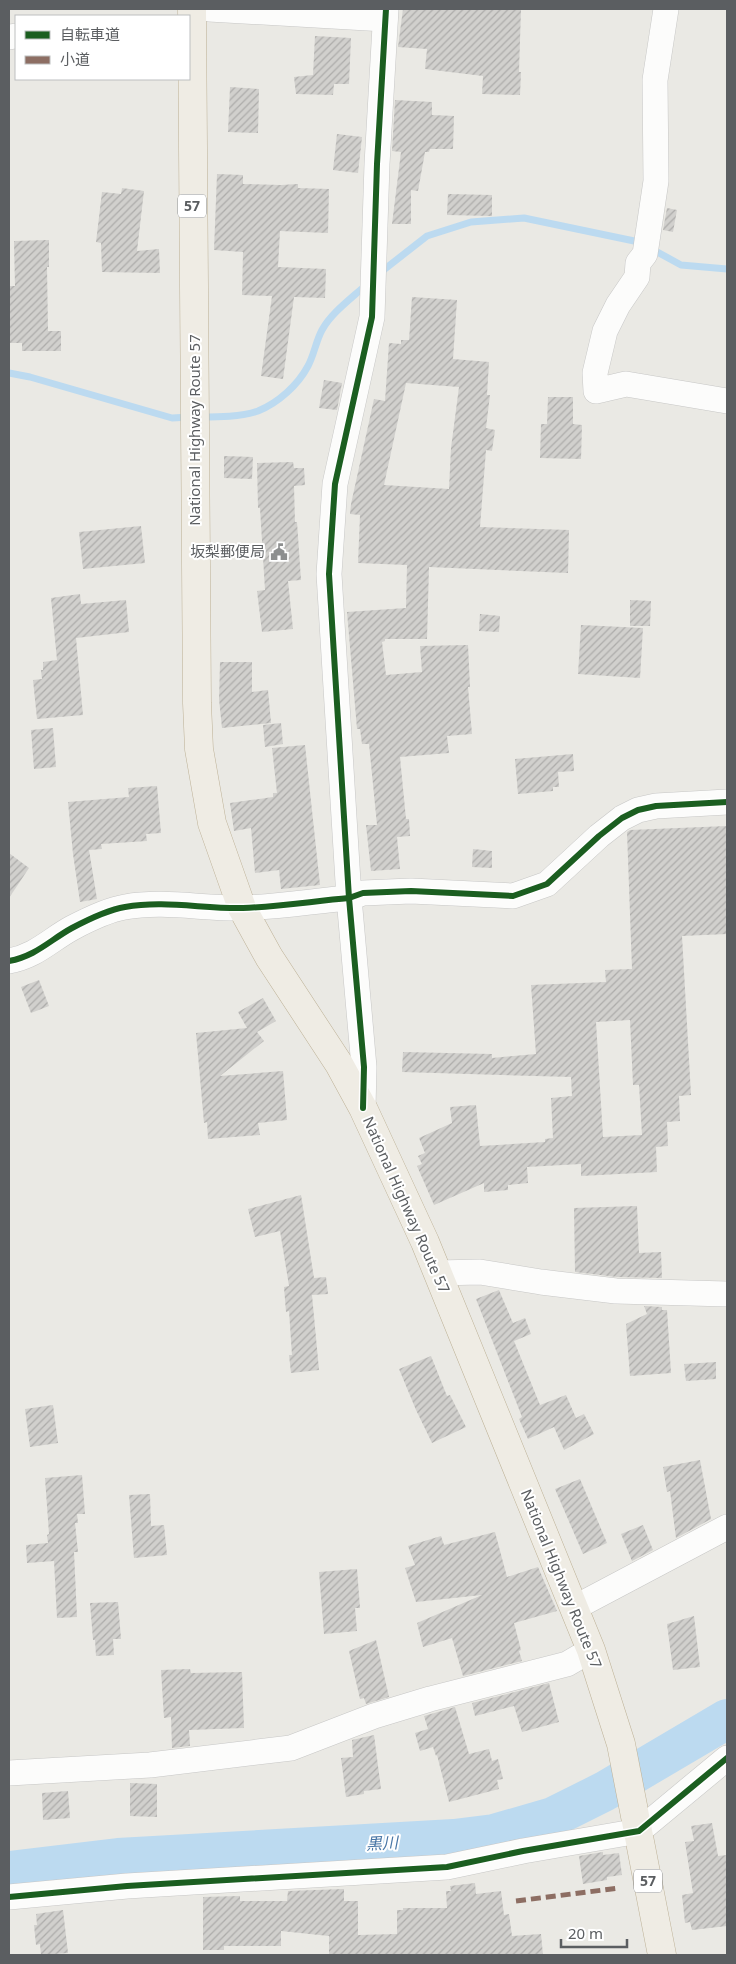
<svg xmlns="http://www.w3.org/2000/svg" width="736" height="1964" font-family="'Noto Sans','Noto Sans JP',sans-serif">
	<defs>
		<pattern id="building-hatch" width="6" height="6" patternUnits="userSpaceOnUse" patternTransform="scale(1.25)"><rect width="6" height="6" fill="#d1d0cd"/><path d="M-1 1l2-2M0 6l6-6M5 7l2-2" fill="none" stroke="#adacaa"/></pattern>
	</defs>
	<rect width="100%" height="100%" fill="#eae9e4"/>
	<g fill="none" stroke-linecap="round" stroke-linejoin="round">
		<g stroke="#bcdaf0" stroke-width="7">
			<path d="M 381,272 L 427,236 L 471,222 L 524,218 L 639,242 L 681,265 L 727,269"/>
			<path d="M 9,373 L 30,377 L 172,418 L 190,417"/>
			<path d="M 201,417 C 218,417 241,417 258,411 C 278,403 298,385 308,366 C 314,355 316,341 322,330 C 332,312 352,298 367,284"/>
		</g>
		<path stroke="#bcdaf0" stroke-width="40" d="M 9,1871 L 118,1858 L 454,1839 L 494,1834 L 553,1817 L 605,1791 L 727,1719"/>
	</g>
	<g fill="url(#building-hatch)" fill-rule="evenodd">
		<path d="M 403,9 L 521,9 L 519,72 L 521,72 L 520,95 L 482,94 L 483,76 L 425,69 L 427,49 L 398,47 Z"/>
		<path d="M 315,36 L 351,38 L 349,84 L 334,84 L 333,95 L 296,94 L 294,77 L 313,75 Z"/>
		<path d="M 230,87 L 259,89 L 258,133 L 228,132 Z"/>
		<path d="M 395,100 L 432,102 L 432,115 L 454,116 L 453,149 L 430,149 L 429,152 L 425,152 L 418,191 L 411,190 L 411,224 L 392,224 L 401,152 L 392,151 Z"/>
		<path d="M 337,134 L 362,137 L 358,173 L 333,170 Z"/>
		<path d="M 217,174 L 243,175 L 243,184 L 281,185 L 298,184 L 298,188 L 329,189 L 328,233 L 280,231 L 278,267 L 326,269 L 325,298 L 294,297 L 283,379 L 261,376 L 272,296 L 242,295 L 243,252 L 214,250 Z"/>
		<path d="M 122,188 L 144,191 L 137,251 L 159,249 L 160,273 L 102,272 L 101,243 L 96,242 L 102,192 L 121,194 Z"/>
		<path d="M 448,194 L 492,195 L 492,216 L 447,215 Z"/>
		<path d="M 667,208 L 677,210 L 673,232 L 663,230 Z"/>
		<path d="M 49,240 L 49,267 L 47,267 L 48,331 L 61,331 L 61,351 L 22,351 L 22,343 L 9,343 L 9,286 L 15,286 L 14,241 Z"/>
		<path d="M 412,297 L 457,300 L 453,359 L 489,362 L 487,395 L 490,395 L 486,428 L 495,430 L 492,451 L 486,450 L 480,527 L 569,530 L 568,573 L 429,567 L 427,639 L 385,639 L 385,641 L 382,642 L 386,675 L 422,672 L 420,646 L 468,645 L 470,687 L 468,687 L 472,734 L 447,736 L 449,753 L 400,757 L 406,819 L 409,819 L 410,836 L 397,837 L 400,869 L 371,871 L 366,825 L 377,825 L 369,744 L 362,744 L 360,729 L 357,729 L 347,612 L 406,608 L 407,565 L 358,563 L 360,515 L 350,514 L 351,504 L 374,399 L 385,401 L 389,343 L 401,344 L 401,340 L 409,340 ZM 406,383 L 459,387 L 451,448 L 449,489 L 384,485 Z"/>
		<path d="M 324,380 L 342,383 L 337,410 L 319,408 Z"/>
		<path d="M 548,397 L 573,397 L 573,424 L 582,425 L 581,459 L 540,458 L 541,424 L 547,424 Z"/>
		<path d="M 224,456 L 253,457 L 252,479 L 224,478 Z"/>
		<path d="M 293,462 L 294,468 L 304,468 L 305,485 L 294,486 L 295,522 L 297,522 L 301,580 L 288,581 L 293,629 L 262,632 L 257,591 L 265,590 L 260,508 L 258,508 L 257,463 Z"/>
		<path d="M 141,526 L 145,563 L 83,569 L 79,532 Z"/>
		<path d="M 80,594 L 81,604 L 126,600 L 129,632 L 76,638 L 83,715 L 37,719 L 33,680 L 42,679 L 41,670 L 43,670 L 43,662 L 57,660 L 51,598 Z"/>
		<path d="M 630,600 L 651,601 L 650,626 L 630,626 Z"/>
		<path d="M 480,614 L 500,616 L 499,632 L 479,631 Z"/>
		<path d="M 581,625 L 643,628 L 640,678 L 578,674 Z"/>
		<path d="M 220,662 L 252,662 L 252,692 L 268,690 L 271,723 L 222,728 L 219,699 Z"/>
		<path d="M 281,723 L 283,744 L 265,747 L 263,725 Z"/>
		<path d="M 53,728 L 56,767 L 34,769 L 31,730 Z"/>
		<path d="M 305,745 L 320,885 L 281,889 L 279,870 L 255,873 L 251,828 L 234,831 L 230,803 L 273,797 L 273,793 L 277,793 L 272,748 Z"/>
		<path d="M 573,754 L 574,771 L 558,772 L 559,787 L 553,787 L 553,791 L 518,794 L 515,759 Z"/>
		<path d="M 157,786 L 161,833 L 146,834 L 147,841 L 101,844 L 102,849 L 89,850 L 97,899 L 80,902 L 73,854 L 68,802 L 129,797 L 128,788 Z"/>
		<path d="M 727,826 L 727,934 L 682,936 L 691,1095 L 679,1096 L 680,1121 L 667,1122 L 668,1146 L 656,1147 L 657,1172 L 581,1176 L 581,1164 L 527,1167 L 528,1183 L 508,1185 L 508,1190 L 484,1192 L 484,1183 L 434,1205 L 417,1166 L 422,1164 L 418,1156 L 425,1153 L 419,1138 L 452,1123 L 450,1107 L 476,1105 L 480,1146 L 545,1142 L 545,1139 L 553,1138 L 551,1098 L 572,1096 L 571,1077 L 402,1072 L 403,1052 L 492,1054 L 492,1058 L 536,1054 L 531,985 L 606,982 L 605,970 L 632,969 L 627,832 L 630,830 ZM 630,1020 L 633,1085 L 639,1085 L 642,1135 L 603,1137 L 596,1022 Z"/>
		<path d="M 473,849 L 492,851 L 492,868 L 472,867 Z"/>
		<path d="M 9,853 L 29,868 L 9,898 Z"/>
		<path d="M 39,980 L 49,1006 L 31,1013 L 21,987 Z"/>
		<path d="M 263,998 L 276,1021 L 257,1032 L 264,1041 L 220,1076 L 283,1071 L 287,1120 L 258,1123 L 260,1135 L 208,1139 L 207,1122 L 204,1123 L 196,1033 L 247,1028 L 238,1012 Z"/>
		<path d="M 301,1195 L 314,1278 L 326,1277 L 328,1294 L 312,1295 L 319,1370 L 291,1373 L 289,1355 L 292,1355 L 289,1311 L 286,1312 L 284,1287 L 289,1286 L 280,1231 L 255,1237 L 248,1209 Z"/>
		<path d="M 637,1206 L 639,1253 L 661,1252 L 662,1278 L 617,1277 L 575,1272 L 574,1208 Z"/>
		<path d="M 499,1290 L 513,1323 L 525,1318 L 531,1334 L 514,1341 L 540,1405 L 566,1395 L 576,1418 L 584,1414 L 594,1434 L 564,1450 L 554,1427 L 528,1439 L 519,1419 L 522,1417 L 476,1299 Z"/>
		<path d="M 644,1306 L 662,1307 L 662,1310 L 667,1310 L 671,1373 L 630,1376 L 626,1324 L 647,1314 Z"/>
		<path d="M 431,1356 L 447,1396 L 450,1395 L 466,1427 L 432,1443 L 416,1410 L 399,1369 Z"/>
		<path d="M 716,1362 L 716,1379 L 686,1381 L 684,1364 Z"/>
		<path d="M 53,1405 L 58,1443 L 30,1447 L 25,1409 Z"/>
		<path d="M 700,1460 L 711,1519 L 676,1538 L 670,1491 L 667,1492 L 663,1467 Z"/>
		<path d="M 82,1475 L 85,1514 L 77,1514 L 78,1523 L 75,1523 L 78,1552 L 74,1552 L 77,1617 L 57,1618 L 54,1561 L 27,1563 L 26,1545 L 48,1543 L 47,1535 L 49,1534 L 45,1478 Z"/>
		<path d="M 580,1479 L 607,1543 L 583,1554 L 555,1489 Z"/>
		<path d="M 150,1494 L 151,1526 L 164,1525 L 167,1555 L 134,1558 L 129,1495 Z"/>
		<path d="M 643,1525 L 653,1550 L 632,1561 L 621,1534 Z"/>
		<path d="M 495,1532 L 507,1577 L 538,1567 L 557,1611 L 514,1623 L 521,1650 L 519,1651 L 522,1661 L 463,1676 L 452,1638 L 423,1647 L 417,1623 L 482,1595 L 416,1602 L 405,1568 L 415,1565 L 408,1546 L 441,1536 L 444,1545 Z"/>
		<path d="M 357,1569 L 360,1608 L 355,1608 L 357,1631 L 324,1634 L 319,1572 Z"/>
		<path d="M 118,1602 L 121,1639 L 113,1639 L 114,1655 L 96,1656 L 95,1640 L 93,1640 L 90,1603 Z"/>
		<path d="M 694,1616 L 700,1667 L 673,1670 L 667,1624 Z"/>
		<path d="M 376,1640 L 389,1697 L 366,1704 L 364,1698 L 360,1699 L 349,1651 Z"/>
		<path d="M 190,1669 L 191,1673 L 242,1672 L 244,1728 L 189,1730 L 190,1746 L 172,1748 L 171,1717 L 164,1718 L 161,1670 Z"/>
		<path d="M 549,1683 L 559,1722 L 522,1732 L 514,1706 L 475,1716 L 472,1703 Z"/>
		<path d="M 455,1707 L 469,1754 L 489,1749 L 492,1761 L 498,1759 L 503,1779 L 497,1780 L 499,1789 L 449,1802 L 437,1755 L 436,1756 L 433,1747 L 420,1751 L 415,1733 L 428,1729 L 424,1716 Z"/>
		<path d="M 374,1735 L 381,1789 L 364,1791 L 364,1794 L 346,1797 L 341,1758 L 353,1757 L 352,1740 Z"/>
		<path d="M 130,1783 L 157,1784 L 157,1817 L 130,1816 Z"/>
		<path d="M 68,1791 L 70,1818 L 43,1820 L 42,1793 Z"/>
		<path d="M 712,1823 L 718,1856 L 727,1855 L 727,1926 L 692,1930 L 690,1922 L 685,1923 L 682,1895 L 693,1893 L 685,1842 L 694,1841 L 691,1826 Z"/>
		<path d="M 603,1852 L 603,1855 L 619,1853 L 622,1875 L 607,1877 L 607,1880 L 583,1884 L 579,1856 Z"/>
		<path d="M 475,1883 L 476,1894 L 501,1891 L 504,1915 L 509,1914 L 512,1936 L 541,1934 L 543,1955 L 329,1955 L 329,1936 L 281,1931 L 281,1946 L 224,1946 L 224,1950 L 203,1950 L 203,1897 L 240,1896 L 240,1901 L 287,1901 L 288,1891 L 344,1889 L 344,1901 L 358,1901 L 358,1935 L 397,1934 L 397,1910 L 403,1910 L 403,1908 L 447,1908 L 446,1891 L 451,1891 L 450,1886 Z"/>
		<path d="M 63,1910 L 68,1953 L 41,1955 L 40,1944 L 36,1945 L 34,1925 L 37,1925 L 36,1914 Z"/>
	</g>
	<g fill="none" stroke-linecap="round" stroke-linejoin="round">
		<g stroke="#c7c7c6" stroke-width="26">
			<g id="minor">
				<path d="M 209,9 L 385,19"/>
				<path d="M 666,9 L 655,80 L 656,181 L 645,254 L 638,263 L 637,277 L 618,305 L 605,331 L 595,373 L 596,391 L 626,384 L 727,401"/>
				<path d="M 9,37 L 16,36"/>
				<path d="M 9,961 C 36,956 50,940 72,928 C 89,919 107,910 125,907 C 164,900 204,909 243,908 C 278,907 314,901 349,898 L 363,893 L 411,891 L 513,896 L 547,884 L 599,836 L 622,818 L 638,810 L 656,806 L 727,802"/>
				<path d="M 363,1108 L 364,1067 L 349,898 L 329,574 L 335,484 L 372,317 L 377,164 L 386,9"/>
				<path d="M 437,1273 L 480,1272 L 541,1282 L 616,1291 L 727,1294"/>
				<path d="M 574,1608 L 727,1527"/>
				<path d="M 9,1773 L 150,1765 L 291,1748 L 374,1716 L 430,1699 L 567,1664 L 591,1650"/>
				<path d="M 9,1897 L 127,1886 L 447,1867 L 523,1851 L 639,1831 L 727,1758"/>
			</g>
		</g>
		<g stroke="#bdb196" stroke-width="29">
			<path id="trunk" d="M 192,9 L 197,703 L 199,749 L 212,823 L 242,908 L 269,957 L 339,1064 L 363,1108 L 425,1242 L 591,1650 L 621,1744 L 662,1955"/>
		</g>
		<use href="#minor" stroke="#fcfcfb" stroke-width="25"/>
		<use href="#trunk" stroke="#efece4" stroke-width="28"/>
		<path stroke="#8d6e63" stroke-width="5" stroke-dasharray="10 5" stroke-linecap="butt" d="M 516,1901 L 619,1888"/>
		<g stroke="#fff" stroke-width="9">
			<g id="cycleway">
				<path d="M 9,961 C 36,956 50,940 72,928 C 89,919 107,910 125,907 C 164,900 204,909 243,908 C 278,907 314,901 349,898 L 363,893 L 411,891 L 513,896 L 547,884 L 599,836 L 622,818 L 638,810 L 656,806 L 727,802"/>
				<path d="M 363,1108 L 364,1067 L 349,898 L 329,574 L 335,484 L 372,317 L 377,164 L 386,9"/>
				<path d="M 9,1897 L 127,1886 L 447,1867 L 523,1851 L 639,1831 L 727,1758"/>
			</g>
		</g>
		<use href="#cycleway" stroke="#1b5e20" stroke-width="6"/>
	</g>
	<defs>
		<g id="civic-bare" transform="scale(1.35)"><path d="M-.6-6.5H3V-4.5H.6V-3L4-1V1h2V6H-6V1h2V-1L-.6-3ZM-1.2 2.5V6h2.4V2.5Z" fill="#8d8f8f" stroke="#fff" stroke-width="2.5" paint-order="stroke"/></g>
	</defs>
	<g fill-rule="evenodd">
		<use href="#civic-bare" x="279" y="552"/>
	</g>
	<g text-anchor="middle" stroke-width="4" stroke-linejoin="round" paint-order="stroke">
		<g fill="#fff" stroke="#8c8e90" stroke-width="1">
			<rect x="178" y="194.5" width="28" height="23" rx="4"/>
			<rect x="634" y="1869.5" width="28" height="23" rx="4"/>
		</g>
		<g font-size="14" font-weight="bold" fill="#5b5e61">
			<text x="192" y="211">57</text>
			<text x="648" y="1886">57</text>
		</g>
		<g font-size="15" fill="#5b5e61" stroke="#fff">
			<text transform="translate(195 430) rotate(-90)" y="5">National Highway Route 57</text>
			<text transform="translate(406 1205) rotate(66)" y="5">National Highway Route 57</text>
			<text transform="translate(561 1579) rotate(68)" y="5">National Highway Route 57</text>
		</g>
		<g font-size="15" fill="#5b5e61" stroke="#fff" text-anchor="end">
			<text x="265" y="557">坂梨郵便局</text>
		</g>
		<g font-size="16" font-style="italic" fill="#4876a6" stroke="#fff">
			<text transform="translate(382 1843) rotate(-3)" y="6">黒川</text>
		</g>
	</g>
	<rect width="736" height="1964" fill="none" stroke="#5b5e61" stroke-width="20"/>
	<rect x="15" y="15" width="175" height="65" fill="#ffffff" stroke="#bdbfc0"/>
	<rect x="25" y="31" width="25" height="8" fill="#1b5e20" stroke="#bdbfc0"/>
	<text x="60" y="40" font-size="15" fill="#5b5e61">自転車道</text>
	<rect x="25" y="56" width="25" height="8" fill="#8d6e63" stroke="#bdbfc0"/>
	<text x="60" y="65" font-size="15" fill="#5b5e61">小道</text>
	<path d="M561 1939v8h66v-8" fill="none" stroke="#5b5e61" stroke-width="2.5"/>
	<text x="568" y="1939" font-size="15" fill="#5b5e61" stroke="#ffffff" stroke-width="4" paint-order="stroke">20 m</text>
</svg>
